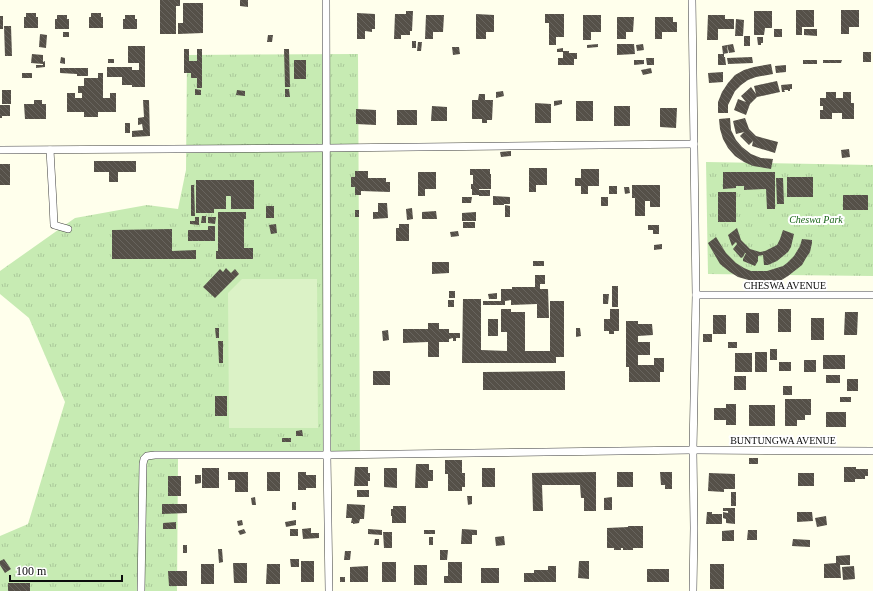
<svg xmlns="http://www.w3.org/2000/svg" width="873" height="591" font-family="Georgia,serif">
	<defs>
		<pattern id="park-tufts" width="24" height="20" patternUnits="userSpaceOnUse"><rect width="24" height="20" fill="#c7ebb3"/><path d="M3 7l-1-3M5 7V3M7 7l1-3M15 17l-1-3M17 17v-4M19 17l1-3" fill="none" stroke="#aac899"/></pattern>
		<pattern id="building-back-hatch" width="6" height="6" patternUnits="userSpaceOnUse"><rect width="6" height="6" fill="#555048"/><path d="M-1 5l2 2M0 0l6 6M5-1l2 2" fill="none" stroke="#68645e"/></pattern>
	</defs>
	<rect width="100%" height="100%" fill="#ffffec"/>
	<g fill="url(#park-tufts)">
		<path d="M 358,54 L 360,458 L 178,459 L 177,591 L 0,591 L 0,536 L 28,524 L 65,402 L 29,318 L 0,294 L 0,271 L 75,218 L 147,205 L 178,209 L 186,170 L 187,55 Z"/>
		<path d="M 706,162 L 873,165 L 873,276 L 708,274 Z"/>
	</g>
	<path fill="#dbf2c6" d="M 242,279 L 317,279 L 318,428 L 229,428 L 228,293 Z"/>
	<g fill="url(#building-back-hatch)">
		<path d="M 160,0 L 180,0 L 180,6 L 176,6 L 176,34 L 160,34 Z"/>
		<path d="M 240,0 L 248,0 L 248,7 L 240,6 Z"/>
		<path d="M 183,3 L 203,3 L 203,33 L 178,34 L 178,23 L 183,23 Z"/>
		<path d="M 796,10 L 814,10 L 814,27 L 802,27 L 802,35 L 796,35 Z"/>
		<path d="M 841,10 L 859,10 L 859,27 L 849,27 L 849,34 L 841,34 Z"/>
		<path d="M 406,11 L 413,11 L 412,31 L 410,31 L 410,35 L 401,35 L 401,39 L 394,39 L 395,14 L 406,14 Z"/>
		<path d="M 754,11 L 772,11 L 772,28 L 765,28 L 764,35 L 754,35 Z"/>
		<path d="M 26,13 L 36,13 L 36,17 L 38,17 L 38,28 L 24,28 L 24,17 L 26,17 Z"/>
		<path d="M 91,13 L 101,13 L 101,17 L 103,17 L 103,28 L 89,28 L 89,17 L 91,17 Z"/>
		<path d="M 357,13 L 375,14 L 375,29 L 372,29 L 372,32 L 365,31 L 365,39 L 357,39 Z"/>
		<path d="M 476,14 L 494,15 L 494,32 L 486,32 L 486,39 L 476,39 Z"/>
		<path d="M 545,14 L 564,14 L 564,37 L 556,37 L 556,45 L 549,45 L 549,23 L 545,23 Z"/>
		<path d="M 57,15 L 67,15 L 67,19 L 69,19 L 69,29 L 55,29 L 55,19 L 57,19 Z"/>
		<path d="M 125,15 L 135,15 L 135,19 L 137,19 L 137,29 L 123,29 L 123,19 L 125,19 Z"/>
		<path d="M 426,15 L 444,15 L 443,32 L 433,32 L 433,39 L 425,39 Z"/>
		<path d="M 583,15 L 601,15 L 601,32 L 591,32 L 591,40 L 583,40 Z"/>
		<path d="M 708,15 L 725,15 L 725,19 L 734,19 L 734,29 L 718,29 L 718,40 L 707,40 Z"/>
		<rect x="0" y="16" width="3" height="13"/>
		<path d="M 617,17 L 634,17 L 633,32 L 626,32 L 626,39 L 617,39 Z"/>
		<path d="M 655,17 L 673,17 L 673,22 L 677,22 L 677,32 L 662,32 L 662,39 L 655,39 Z"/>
		<path d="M 736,19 L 744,20 L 743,36 L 735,36 Z"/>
		<path d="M 4,26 L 11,26 L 12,56 L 5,56 Z"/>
		<rect x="774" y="29" width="8" height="8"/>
		<path d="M 804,29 L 817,29 L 817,36 L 804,35 Z"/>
		<rect x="63" y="32" width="6" height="5"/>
		<path d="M 40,34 L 47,35 L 46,48 L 39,47 Z"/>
		<path d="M 268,35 L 273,35 L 272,42 L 267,42 Z"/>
		<rect x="744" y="36" width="6" height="10"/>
		<path d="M 757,37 L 763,37 L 763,43 L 761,43 L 761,45 L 758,45 Z"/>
		<rect x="412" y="41" width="4" height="7"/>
		<path d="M 418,42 L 422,42 L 421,51 L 417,51 Z"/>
		<path d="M 598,44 L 598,47 L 587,48 L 587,45 Z"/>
		<path d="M 617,44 L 634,44 L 635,54 L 617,55 Z"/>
		<path d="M 643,44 L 644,50 L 637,51 L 636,45 Z"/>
		<path d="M 733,44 L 735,52 L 729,53 L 727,45 Z"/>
		<path d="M 727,45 L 728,53 L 723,54 L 722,46 Z"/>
		<path d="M 128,46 L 145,46 L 145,87 L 132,87 L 132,85 L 122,85 L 122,77 L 107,77 L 107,67 L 132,67 L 132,70 L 139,70 L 139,63 L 128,63 Z"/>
		<path d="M 452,47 L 459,47 L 460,54 L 453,55 Z"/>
		<path d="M 563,48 L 563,51 L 569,51 L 569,53 L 577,53 L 577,59 L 574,59 L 574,65 L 558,65 L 558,58 L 563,58 L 563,52 L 557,52 L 557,49 Z"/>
		<path d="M 184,49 L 189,49 L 189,61 L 197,61 L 197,49 L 202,49 L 202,88 L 197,88 L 197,78 L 191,78 L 191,73 L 184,73 Z"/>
		<path d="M 284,49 L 289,49 L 290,87 L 285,87 Z"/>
		<rect x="863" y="52" width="8" height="10"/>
		<path d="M 32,54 L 43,55 L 43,64 L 31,63 Z"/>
		<path d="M 718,54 L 724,54 L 724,57 L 725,57 L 726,65 L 718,65 Z"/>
		<path d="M 61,57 L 65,58 L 65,64 L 60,63 Z"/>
		<path d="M 752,57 L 753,63 L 728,64 L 727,58 Z"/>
		<path d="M 646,58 L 654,58 L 654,65 L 647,65 Z"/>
		<rect x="108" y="59" width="6" height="4"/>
		<rect x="294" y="60" width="12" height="19"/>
		<path d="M 634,60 L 644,60 L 644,64 L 634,65 Z"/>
		<rect x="803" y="60" width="14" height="4"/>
		<path d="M 823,60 L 842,60 L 841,63 L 823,63 Z"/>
		<path d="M 45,61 L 45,67 L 36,68 L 36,65 L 43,65 L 43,62 Z"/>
		<path d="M 771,64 L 773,74 L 756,77 L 748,80 L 741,85 L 735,91 L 728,105 L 728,113 L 718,113 L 718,102 L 722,92 L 728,83 L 735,75 L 744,70 L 754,67 Z"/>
		<path d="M 786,65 L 786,72 L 776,73 L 775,66 Z"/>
		<path d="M 60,68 L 88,68 L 88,76 L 77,76 L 77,74 L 60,73 Z"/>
		<path d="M 651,68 L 652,73 L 643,75 L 641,70 Z"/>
		<path d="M 723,72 L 723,82 L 709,83 L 708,73 Z"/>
		<rect x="22" y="73" width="10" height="5"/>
		<path d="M 98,73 L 103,73 L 103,98 L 110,98 L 110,93 L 116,93 L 116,112 L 98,112 L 98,117 L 84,117 L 84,112 L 67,112 L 67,93 L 75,93 L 75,98 L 82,98 L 82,93 L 78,93 L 78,86 L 84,86 L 84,78 L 98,78 Z"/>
		<path d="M 777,81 L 780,92 L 757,97 L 750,104 L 746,115 L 734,110 L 738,99 L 746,102 L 741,96 L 751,87 L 756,94 L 754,86 Z"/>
		<path d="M 792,84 L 792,89 L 790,89 L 790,91 L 788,91 L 788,90 L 784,90 L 785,92 L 782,92 L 781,85 Z"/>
		<path d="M 195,89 L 201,90 L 201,95 L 195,95 Z"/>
		<path d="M 285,89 L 289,89 L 290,97 L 285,97 Z"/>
		<rect x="2" y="90" width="9" height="14"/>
		<path d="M 237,90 L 245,91 L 245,96 L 236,95 Z"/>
		<path d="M 503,91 L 504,96 L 496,98 L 496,92 Z"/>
		<path d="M 826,92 L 836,92 L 836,98 L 843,98 L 843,92 L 851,92 L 851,103 L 854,103 L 854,119 L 842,119 L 842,113 L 832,113 L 832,119 L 820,119 L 820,110 L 823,110 L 823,106 L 820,106 L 820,98 L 826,98 Z"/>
		<path d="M 479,94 L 485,94 L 485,100 L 493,100 L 492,120 L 487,120 L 487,123 L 482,123 L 482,119 L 472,119 L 472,100 L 478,100 Z"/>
		<path d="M 34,100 L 42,100 L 42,104 L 46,104 L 46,119 L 25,119 L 24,104 L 34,104 Z"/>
		<path d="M 143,100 L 149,100 L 150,136 L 132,137 L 132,131 L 143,130 L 142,124 L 138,125 L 138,118 L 144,117 Z"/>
		<path d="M 562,100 L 562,104 L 554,106 L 554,101 Z"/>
		<rect x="576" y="101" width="17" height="20"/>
		<path d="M 535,103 L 551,104 L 551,123 L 535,123 Z"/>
		<path d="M 0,105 L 10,105 L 10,116 L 2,116 L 2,118 L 0,118 Z"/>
		<path d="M 432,106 L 447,107 L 447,121 L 431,121 Z"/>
		<rect x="614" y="106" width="16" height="20"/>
		<path d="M 660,108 L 677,108 L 676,128 L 660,127 Z"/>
		<path d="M 356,109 L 376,110 L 376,125 L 356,124 Z"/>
		<rect x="397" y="110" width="20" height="15"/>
		<path d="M 730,118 L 731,130 L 736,140 L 742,147 L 751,154 L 761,158 L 773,159 L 771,169 L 753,166 L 744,162 L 735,156 L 728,148 L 723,139 L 720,129 L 719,119 Z"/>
		<path d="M 745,118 L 749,129 L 756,136 L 778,142 L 775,153 L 752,146 L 753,141 L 749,145 L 740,136 L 744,132 L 736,134 L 733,121 Z"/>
		<rect x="125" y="123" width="5" height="10"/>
		<path d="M 849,149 L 850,157 L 842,158 L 841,150 Z"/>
		<path d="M 511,151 L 511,156 L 501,157 L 500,152 Z"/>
		<path d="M 94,161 L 136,161 L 136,172 L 118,172 L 118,182 L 109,182 L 109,172 L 94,172 Z"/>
		<rect x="0" y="164" width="10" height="21"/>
		<path d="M 529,168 L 547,168 L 547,185 L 536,185 L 536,192 L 529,192 Z"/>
		<path d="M 470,169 L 490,169 L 490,174 L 491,174 L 491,189 L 479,189 L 479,195 L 472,195 L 472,189 L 471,189 L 471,184 L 473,184 L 473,175 L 470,175 Z"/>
		<path d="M 581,169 L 599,169 L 599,186 L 588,186 L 588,194 L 581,194 L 581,186 L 575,186 L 575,178 L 581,178 Z"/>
		<path d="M 355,171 L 368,171 L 368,178 L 386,178 L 386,182 L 390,182 L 390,192 L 361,191 L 361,195 L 355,195 L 355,187 L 351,187 L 351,177 L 355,177 Z"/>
		<path d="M 418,172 L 436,172 L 436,189 L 425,189 L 425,196 L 418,196 Z"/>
		<path d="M 723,172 L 775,172 L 775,209 L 767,209 L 766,189 L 744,190 L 744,186 L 736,186 L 736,188 L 723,189 Z"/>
		<rect x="787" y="177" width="26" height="20"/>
		<path d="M 776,178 L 783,178 L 784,204 L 777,204 Z"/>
		<path d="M 196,180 L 254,180 L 254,209 L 231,209 L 231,196 L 226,196 L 226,209 L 214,209 L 214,213 L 196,213 Z"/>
		<path d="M 191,185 L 194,185 L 195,216 L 191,216 Z"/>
		<path d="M 632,185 L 660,185 L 660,207 L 650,207 L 650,201 L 645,201 L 645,216 L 635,216 L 635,198 L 632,198 Z"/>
		<rect x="609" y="186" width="8" height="8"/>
		<path d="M 624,187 L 629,187 L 630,193 L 625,194 Z"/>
		<rect x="479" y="190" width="11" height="6"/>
		<rect x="718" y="192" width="18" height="30"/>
		<rect x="843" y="195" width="25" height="15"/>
		<path d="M 493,196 L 510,197 L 510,204 L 504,204 L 504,205 L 493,205 Z"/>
		<path d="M 462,197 L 472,197 L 471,203 L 462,203 Z"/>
		<rect x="601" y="197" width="7" height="9"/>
		<path d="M 378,203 L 387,203 L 388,218 L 373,219 L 373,212 L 378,212 Z"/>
		<path d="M 505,205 L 510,206 L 510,217 L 505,217 Z"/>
		<rect x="266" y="206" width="8" height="12"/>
		<path d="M 412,208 L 413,219 L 407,220 L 406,209 Z"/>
		<rect x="355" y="210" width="4" height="7"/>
		<path d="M 436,211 L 437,219 L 422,219 L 422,212 Z"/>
		<path d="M 218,212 L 246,212 L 246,219 L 244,219 L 244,248 L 253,248 L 253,259 L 216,259 L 216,251 L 218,251 Z"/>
		<path d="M 476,212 L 476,221 L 462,221 L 462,213 Z"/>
		<path d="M 202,216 L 206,216 L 206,223 L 201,223 Z"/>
		<path d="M 195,217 L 199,217 L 199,225 L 190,224 L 190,221 L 195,221 Z"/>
		<path d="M 208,217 L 216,217 L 215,224 L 208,223 Z"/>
		<rect x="463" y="222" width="12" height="6"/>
		<path d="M 276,224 L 277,233 L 271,234 L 269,225 Z"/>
		<path d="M 399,224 L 409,224 L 409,241 L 396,241 L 396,228 L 399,228 Z"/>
		<path d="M 648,225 L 659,225 L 659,234 L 653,234 L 653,230 L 648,230 Z"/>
		<path d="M 208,226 L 215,226 L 215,241 L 188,241 L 188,230 L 208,230 Z"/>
		<path d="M 737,228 L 741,240 L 750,249 L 760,252 L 765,251 L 777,245 L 780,239 L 783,230 L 794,234 L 791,247 L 788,252 L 777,261 L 768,265 L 764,265 L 763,255 L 758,256 L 758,261 L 755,266 L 743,261 L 743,259 L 746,253 L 745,253 L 743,257 L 741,258 L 733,249 L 737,244 L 736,242 L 732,246 L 728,235 Z"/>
		<path d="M 172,229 L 172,251 L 196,250 L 196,259 L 112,259 L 112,230 Z"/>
		<path d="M 458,231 L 459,236 L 451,237 L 450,232 Z"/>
		<path d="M 716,237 L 726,253 L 736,263 L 744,268 L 751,271 L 767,271 L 783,266 L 787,263 L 794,256 L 800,246 L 802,239 L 812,240 L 812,243 L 810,252 L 806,258 L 802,265 L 797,269 L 788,276 L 780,281 L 770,283 L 763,283 L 752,281 L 738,277 L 730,272 L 720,264 L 709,245 L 708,243 Z"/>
		<path d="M 662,244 L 662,249 L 654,250 L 654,245 Z"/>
		<rect x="533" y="261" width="11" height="5"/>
		<path d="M 432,262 L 449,262 L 449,273 L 432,274 Z"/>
		<path d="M 226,268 L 231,273 L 235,269 L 239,274 L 215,298 L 203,287 L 220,269 L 223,272 Z"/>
		<path d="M 535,275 L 545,275 L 545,284 L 540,284 L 540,289 L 548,289 L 549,318 L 537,318 L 537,304 L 511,305 L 511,300 L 505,301 L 505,305 L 483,305 L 483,301 L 501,301 L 501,289 L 512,289 L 512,287 L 535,287 Z"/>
		<rect x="612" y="286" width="6" height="21"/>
		<rect x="449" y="291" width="6" height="7"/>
		<path d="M 497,293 L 497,299 L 489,299 L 488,294 Z"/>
		<path d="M 603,294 L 609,294 L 608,304 L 603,304 Z"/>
		<path d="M 463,299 L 481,299 L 481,350 L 507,351 L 507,332 L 501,332 L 501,309 L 511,309 L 511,312 L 525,312 L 525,351 L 550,351 L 550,301 L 564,301 L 564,357 L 556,357 L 556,363 L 462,363 Z"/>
		<rect x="448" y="300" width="6" height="7"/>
		<path d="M 610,309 L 619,309 L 619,331 L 614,331 L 614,334 L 609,334 L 609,331 L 604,331 L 604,319 L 610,319 Z"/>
		<rect x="778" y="309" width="13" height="23"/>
		<path d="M 845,312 L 858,312 L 857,335 L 844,335 Z"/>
		<rect x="746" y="313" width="13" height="20"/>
		<rect x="713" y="315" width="13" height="19"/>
		<rect x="811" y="318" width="13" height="22"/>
		<rect x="488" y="319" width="10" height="17"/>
		<path d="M 626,321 L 638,321 L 638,324 L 652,324 L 653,335 L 638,336 L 638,342 L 650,342 L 650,355 L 638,355 L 638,365 L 654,365 L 654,358 L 664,358 L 664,372 L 660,372 L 660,382 L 629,382 L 629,367 L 626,367 Z"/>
		<path d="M 428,323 L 439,323 L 439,329 L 449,329 L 449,333 L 460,333 L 460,338 L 456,338 L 456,341 L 453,341 L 453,338 L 449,339 L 449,342 L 439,342 L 439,357 L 428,357 L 428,342 L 403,343 L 403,329 L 428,329 Z"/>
		<path d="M 215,328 L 219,328 L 219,338 L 216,338 Z"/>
		<path d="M 576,328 L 580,328 L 581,336 L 576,337 Z"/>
		<path d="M 388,330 L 389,340 L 383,341 L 382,331 Z"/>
		<rect x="703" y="334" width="9" height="8"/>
		<path d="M 218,341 L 223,341 L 223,363 L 219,363 Z"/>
		<rect x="728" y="342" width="9" height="6"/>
		<rect x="770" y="349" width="7" height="11"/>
		<rect x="755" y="352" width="12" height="20"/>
		<rect x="735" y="353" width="17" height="19"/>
		<rect x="823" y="355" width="22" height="14"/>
		<rect x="804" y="360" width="12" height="12"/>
		<rect x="779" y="362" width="12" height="9"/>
		<rect x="373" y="371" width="17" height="14"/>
		<path d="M 565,371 L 565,390 L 483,390 L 483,372 Z"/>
		<rect x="826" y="375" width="14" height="8"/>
		<rect x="734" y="376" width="12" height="14"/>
		<rect x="847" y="379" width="11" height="12"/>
		<rect x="783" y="386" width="9" height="9"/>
		<rect x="215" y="396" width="12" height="20"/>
		<rect x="840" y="397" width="11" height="5"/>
		<path d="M 785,399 L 811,399 L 811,415 L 805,415 L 805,420 L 797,420 L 797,426 L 785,426 Z"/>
		<path d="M 726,404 L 736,404 L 736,425 L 726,425 L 726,420 L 714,420 L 714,408 L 726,408 Z"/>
		<rect x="749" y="405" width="26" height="21"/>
		<rect x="826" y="412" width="20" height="15"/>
		<path d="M 302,430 L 303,436 L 296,436 L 296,431 Z"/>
		<rect x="282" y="438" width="9" height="4"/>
		<rect x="749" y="458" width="9" height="6"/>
		<path d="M 445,460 L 462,460 L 462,473 L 465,473 L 465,487 L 462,487 L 462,491 L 448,491 L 448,474 L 445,474 Z"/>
		<path d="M 416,464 L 429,464 L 429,470 L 433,470 L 433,481 L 428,481 L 428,488 L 415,488 Z"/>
		<path d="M 355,467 L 368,467 L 368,473 L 370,473 L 370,481 L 368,481 L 368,486 L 354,486 Z"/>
		<path d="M 844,467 L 856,467 L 856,469 L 868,469 L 868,476 L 865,476 L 865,479 L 855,479 L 855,482 L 844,482 Z"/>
		<rect x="202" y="468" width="17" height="20"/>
		<path d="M 384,468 L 397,468 L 397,488 L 384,487 Z"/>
		<rect x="482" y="468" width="13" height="19"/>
		<path d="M 228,472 L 248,472 L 248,492 L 235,492 L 235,480 L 228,480 Z"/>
		<rect x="267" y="472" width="13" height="19"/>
		<path d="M 298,472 L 306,472 L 306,475 L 316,475 L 316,488 L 306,488 L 306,490 L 298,490 Z"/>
		<path d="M 596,472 L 596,511 L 584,511 L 584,498 L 581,498 L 580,485 L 542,485 L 543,511 L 533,511 L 532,473 Z"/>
		<rect x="617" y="472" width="16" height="15"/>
		<path d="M 660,472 L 672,472 L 672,489 L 665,489 L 665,485 L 661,485 Z"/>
		<path d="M 709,473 L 735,474 L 735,489 L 724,489 L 724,492 L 708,491 Z"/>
		<rect x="798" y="473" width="16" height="13"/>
		<path d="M 195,475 L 201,475 L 201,483 L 195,484 Z"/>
		<rect x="168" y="476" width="13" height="20"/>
		<rect x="357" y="490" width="12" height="7"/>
		<rect x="731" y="492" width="5" height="14"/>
		<path d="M 467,496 L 472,496 L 472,504 L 468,505 Z"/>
		<path d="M 255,497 L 256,505 L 252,505 L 251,498 Z"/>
		<path d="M 612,497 L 612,510 L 604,510 L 604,498 Z"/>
		<rect x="292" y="502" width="4" height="8"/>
		<path d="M 162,504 L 187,504 L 187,513 L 162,514 Z"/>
		<path d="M 347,504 L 365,505 L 364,519 L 360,519 L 359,523 L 353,524 L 353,523 L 351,523 L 352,518 L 346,518 Z"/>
		<path d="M 393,506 L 406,506 L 406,523 L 392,523 L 392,516 L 391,516 L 391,509 L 393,509 Z"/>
		<path d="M 723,508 L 735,508 L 735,524 L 726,523 L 726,519 L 723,518 L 723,512 L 728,513 L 728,511 L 723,511 Z"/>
		<path d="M 707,512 L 712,512 L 712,514 L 722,514 L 722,524 L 706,524 Z"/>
		<path d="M 797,512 L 812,512 L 813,521 L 797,522 Z"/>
		<path d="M 826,516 L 827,525 L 817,527 L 815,518 Z"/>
		<path d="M 242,520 L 243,525 L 238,526 L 237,521 Z"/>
		<path d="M 296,520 L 296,525 L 286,527 L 285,522 Z"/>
		<path d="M 176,522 L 176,529 L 163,529 L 163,523 Z"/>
		<path d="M 628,526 L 643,526 L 643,548 L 633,548 L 633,550 L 623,550 L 623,548 L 621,548 L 621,550 L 614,550 L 614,548 L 607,548 L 607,528 L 628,527 Z"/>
		<path d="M 311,528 L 311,533 L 319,533 L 319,538 L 303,539 L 302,529 Z"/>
		<path d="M 244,529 L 246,533 L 240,535 L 238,531 Z"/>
		<rect x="290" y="529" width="8" height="7"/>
		<path d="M 368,529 L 382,530 L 382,535 L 368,534 Z"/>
		<path d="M 462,529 L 477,530 L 477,535 L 472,535 L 472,544 L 461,544 Z"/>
		<rect x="424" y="530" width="11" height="4"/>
		<path d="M 734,530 L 734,541 L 722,541 L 722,531 Z"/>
		<path d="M 748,530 L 757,530 L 757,540 L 747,540 Z"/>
		<path d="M 383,532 L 392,532 L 392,548 L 384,548 Z"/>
		<path d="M 504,536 L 505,545 L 496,546 L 495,537 Z"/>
		<rect x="429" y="537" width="4" height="8"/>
		<path d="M 375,539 L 379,539 L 379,545 L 374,545 Z"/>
		<path d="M 793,539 L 810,540 L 810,547 L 792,546 Z"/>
		<rect x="183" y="545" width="4" height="8"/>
		<path d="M 218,549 L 222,549 L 223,562 L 219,563 Z"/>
		<path d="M 440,550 L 448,550 L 447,560 L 440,560 Z"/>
		<path d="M 345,551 L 351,551 L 350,560 L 344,560 Z"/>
		<path d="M 850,555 L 850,565 L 840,565 L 841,578 L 824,578 L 824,564 L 836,563 L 836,556 Z"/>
		<path d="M 4,559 L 11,569 L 5,573 L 0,565 L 0,561 Z"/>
		<path d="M 290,559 L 299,559 L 299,567 L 291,567 Z"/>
		<rect x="301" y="561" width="13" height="21"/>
		<path d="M 579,561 L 589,561 L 589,579 L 578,578 Z"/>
		<rect x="382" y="562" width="14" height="20"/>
		<path d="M 448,562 L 462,562 L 462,583 L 444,583 L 444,576 L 448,576 Z"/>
		<path d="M 233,563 L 247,563 L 247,583 L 234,583 Z"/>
		<rect x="201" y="564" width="13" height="20"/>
		<path d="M 267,564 L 280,564 L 280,584 L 266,584 Z"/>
		<rect x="710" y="564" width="14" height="25"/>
		<rect x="414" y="565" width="13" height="20"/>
		<path d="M 368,566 L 368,582 L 350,582 L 350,567 Z"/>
		<path d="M 548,566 L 556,566 L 556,582 L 524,582 L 524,573 L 534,573 L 534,570 L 548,570 Z"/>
		<path d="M 854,566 L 855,579 L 843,580 L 842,567 Z"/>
		<rect x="481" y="568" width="18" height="15"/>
		<rect x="647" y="569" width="22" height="13"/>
		<path d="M 168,571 L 187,571 L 187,586 L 169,586 Z"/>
		<rect x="340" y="577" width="5" height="5"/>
		<rect x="8" y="583" width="22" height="8"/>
	</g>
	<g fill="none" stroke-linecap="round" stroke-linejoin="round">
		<g stroke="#3f3f3f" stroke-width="8">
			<g id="street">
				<path d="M 326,0 L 327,455 L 329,591"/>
				<path d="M 692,0 L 696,295 L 693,450 L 694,528 L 693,591"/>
				<path d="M 0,150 L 327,148 L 694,144"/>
				<path d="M 50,150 L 53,203 L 54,225 L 68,229"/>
				<path d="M 696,295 L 873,295"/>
				<path d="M 141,591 L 143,464 L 144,459 L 147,456 L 155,455 L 327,455 L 693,450 L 873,451"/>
			</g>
		</g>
		<use href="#street" stroke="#fff" stroke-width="7"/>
	</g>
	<g text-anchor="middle" stroke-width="4" stroke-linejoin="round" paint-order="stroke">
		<g font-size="10" font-style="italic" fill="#1c671a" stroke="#fff">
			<text x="816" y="223">Cheswa Park</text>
		</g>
		<g font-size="10" fill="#0c0c0c" stroke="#fff">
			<text x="785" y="289">CHESWA AVENUE</text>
			<text x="783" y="444">BUNTUNGWA AVENUE</text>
		</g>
	</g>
	<path d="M10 575v6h112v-6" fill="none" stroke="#0c0c0c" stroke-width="2"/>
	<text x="16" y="575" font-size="12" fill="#0c0c0c" stroke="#ffffff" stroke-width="3" paint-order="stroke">100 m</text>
</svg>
